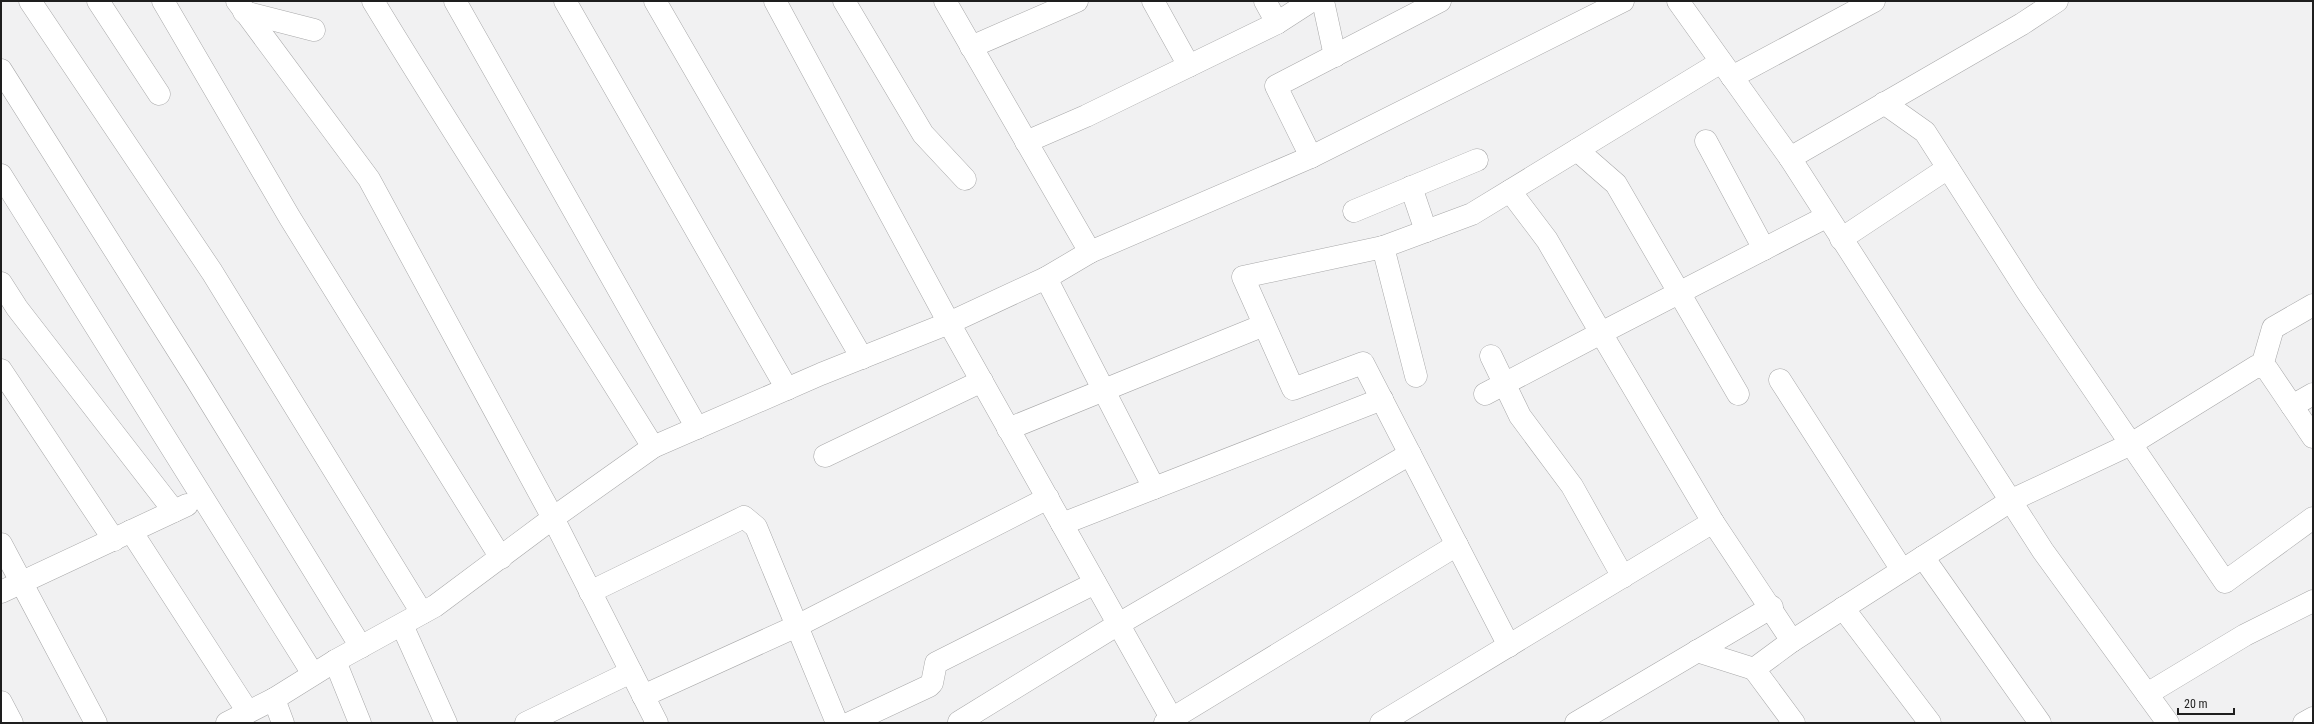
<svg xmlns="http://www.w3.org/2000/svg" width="2314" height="724" font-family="'Roboto Condensed',sans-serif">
	<rect width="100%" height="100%" fill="#f1f1f2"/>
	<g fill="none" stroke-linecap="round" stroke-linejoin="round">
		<g stroke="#a8a8a9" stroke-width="23">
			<g id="street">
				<path d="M 30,1 L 212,272 L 422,613"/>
				<path d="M 98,1 L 159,94"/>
				<path d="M 163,1 L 290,218 L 501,558"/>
				<path d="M 237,1 L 369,179 L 553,518 L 657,723"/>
				<path d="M 373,1 C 464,151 561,298 653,447"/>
				<path d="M 455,1 L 697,428"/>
				<path d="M 565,1 L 787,389"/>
				<path d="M 655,1 L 862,358"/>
				<path d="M 775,1 L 949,323 L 1174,723"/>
				<path d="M 844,1 L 923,134 L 965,179"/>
				<path d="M 945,1 L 1090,252"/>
				<path d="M 1153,1 L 1189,66"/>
				<path d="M 1265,1 L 1277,23"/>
				<path d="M 1323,1 L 1335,56"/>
				<path d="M 1678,1 L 1790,158 L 2043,551 L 2168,723"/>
				<path d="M 244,12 L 314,30"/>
				<path d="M 971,47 L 1077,1"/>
				<path d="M 1,70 L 196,379 L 361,647"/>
				<path d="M 1732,77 L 1874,1"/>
				<path d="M 1884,103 L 1925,132 L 2028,293 L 2225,582 L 2313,518"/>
				<path d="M 1706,141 L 1764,249"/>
				<path d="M 1026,142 L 1086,116 L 1277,23 L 1311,1"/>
				<path d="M 1577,150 L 1616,184 L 1738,394"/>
				<path d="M 1311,157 L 1276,86 L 1440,1"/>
				<path d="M 1790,158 L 2022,24 L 2057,1"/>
				<path d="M 1,175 L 313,674"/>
				<path d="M 1411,187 L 1426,231"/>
				<path d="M 1354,211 L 1477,160"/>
				<path d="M 1841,239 L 1948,168"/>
				<path d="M 1383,247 L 1416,376"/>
				<path d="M 1046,278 L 1154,488"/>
				<path d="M 1,283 L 17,308 L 174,511"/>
				<path d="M 1491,356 L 1520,416 L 1572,486 L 1623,577"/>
				<path d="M 2262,366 L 2273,328 L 2313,305"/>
				<path d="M 1,370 L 114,540"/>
				<path d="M 1780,380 L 1902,570"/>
				<path d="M 1485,394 L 1601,333 L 1547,240 L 1510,191"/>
				<path d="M 2292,406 L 2313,394"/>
				<path d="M 1008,429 L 1264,325"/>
				<path d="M 825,456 L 982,381"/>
				<path d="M 1713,522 L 1601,333 L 1826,217"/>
				<path d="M 1062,524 L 1382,399"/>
				<path d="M 131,531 L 248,712"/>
				<path d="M 1,544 L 96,723"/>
				<path d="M 1923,557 L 2040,723"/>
				<path d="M 1,592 L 187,505"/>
				<path d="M 590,592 L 744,517 L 756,527 L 837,723"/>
				<path d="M 1843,608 L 1930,723"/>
				<path d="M 402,625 L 446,723"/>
				<path d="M 1792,641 L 1754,669 L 1794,723"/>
				<path d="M 1509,646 L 1363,363 L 1293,389 L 1243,277 L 1383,247 L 1472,214 L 1721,62"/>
				<path d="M 1697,651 L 1754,669"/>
				<path d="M 335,661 L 360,723"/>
				<path d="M 2147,694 L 2245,635 L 2313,601"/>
				<path d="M 643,696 L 797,626 L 1048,498"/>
				<path d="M 274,699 L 283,723"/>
				<path d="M 1,702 L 12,723"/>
				<path d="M 959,722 L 1117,625 L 1410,454"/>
				<path d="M 526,723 L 631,672"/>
				<path d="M 850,723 L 929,686 L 932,683 L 936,663 L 1095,583"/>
				<path d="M 1165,723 L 1457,545"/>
				<path d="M 1576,723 L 1772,607"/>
				<path d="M 2304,723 L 2313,718"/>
			</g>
		</g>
		<g stroke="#a8a8a9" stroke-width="23">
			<g id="secondary">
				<path d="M 227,723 L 274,699 L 335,661 L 435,606 L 553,518 L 653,447 L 821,374 L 949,323 L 1046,278 L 1090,252 L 1311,157 L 1623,1"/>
				<path d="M 1381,723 L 1713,522 L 1792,641 L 2012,500 L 2131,444 L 2257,366 L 2267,369 L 2313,437"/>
			</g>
		</g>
		<use href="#street" stroke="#fff" stroke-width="22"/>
		<use href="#secondary" stroke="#fff" stroke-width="22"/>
	</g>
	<rect width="2314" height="724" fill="none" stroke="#1e1e1e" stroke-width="4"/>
	<path d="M2178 708v6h56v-6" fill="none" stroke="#1e1e1e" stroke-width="2"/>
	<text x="2184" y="708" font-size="12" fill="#1e1e1e" stroke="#f1f1f2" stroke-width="3" paint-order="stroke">20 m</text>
</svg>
